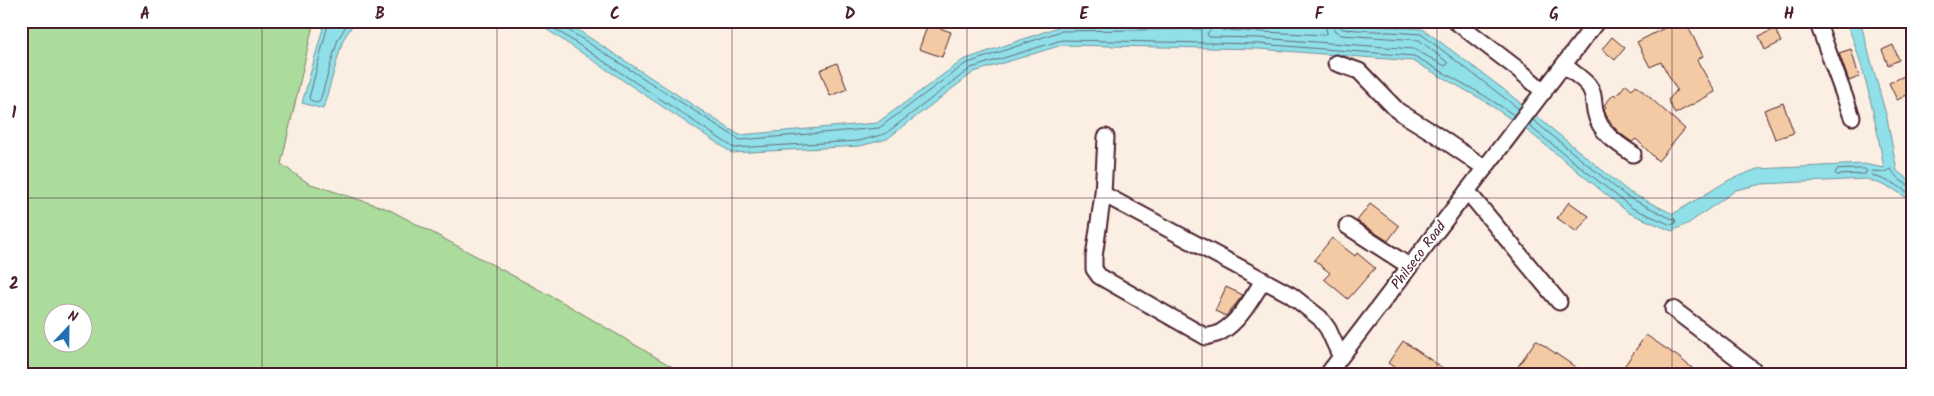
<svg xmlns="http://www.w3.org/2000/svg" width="1934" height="396" font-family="Kalam,sans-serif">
	<rect width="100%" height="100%" fill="#fbefe3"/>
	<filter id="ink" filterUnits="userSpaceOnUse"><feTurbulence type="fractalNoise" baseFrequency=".02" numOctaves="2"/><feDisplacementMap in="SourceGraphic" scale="10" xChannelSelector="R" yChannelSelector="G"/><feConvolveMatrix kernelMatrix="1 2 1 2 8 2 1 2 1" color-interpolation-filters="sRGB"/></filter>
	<g filter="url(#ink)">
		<path fill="#abdc9c" stroke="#7a7e64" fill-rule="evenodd" d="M 21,21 L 314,21 L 281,164 L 308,183 L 388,209 L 566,304 L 686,375 L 21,375 ZM 52,314 L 82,314 L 82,344 L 52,344 Z"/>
		<g fill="#8fe0e8" stroke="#73939c">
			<path d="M 325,21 L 355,21 L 343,40 L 323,109 L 302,103 Z"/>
			<path d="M 534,21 L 564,21 L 739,135 L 877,123 L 963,60 L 1061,26 L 1315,22 L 1423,29 L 1502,88 L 1629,192 L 1673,214 L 1729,180 L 1757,169 L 1864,164 L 1884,168 C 1875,118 1865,68 1846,21 L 1860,21 L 1887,118 L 1897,171 L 1913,183 L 1913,202 L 1893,189 L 1867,179 L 1762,184 L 1736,190 L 1689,223 L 1672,231 L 1629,213 L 1528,131 L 1483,100 L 1413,61 L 1259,49 L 1062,45 L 974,72 L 887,139 L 860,146 L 732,153 Z"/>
		</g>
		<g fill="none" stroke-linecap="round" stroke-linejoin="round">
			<g stroke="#666c77" stroke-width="1">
				<path d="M 329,21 L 309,98 L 310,100 L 317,103 L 320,101 L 338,39 L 349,21"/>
				<path d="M 543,21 L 734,148 L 859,141 L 885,134 L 971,68 L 1062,40 L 1259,44 L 1414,56 L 1485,96 L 1514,115"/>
				<path d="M 563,21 L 565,28 L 740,140 L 879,128 L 965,64 L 1061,31 L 1201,29 L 1206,26 L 1207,21"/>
				<path d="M 1213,21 L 1212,28 L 1207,34 L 1209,37 L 1259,38 L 1414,49 L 1445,66 L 1448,64 L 1447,62 L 1419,40 L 1341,35 L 1334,30 L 1332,21"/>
				<path d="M 1220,21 L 1220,28 L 1222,30 L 1324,35 L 1327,33 L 1324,21"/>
				<path d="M 1338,21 L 1339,26 L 1343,29 L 1421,34 L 1519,109"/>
				<path d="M 1528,125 L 1632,208 L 1671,225 L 1676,223 L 1675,219 L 1670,218 L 1626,196 L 1533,120"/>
				<path d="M 1864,169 L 1867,171 L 1865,174 L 1837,175 L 1835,173 L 1837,170 Z"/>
				<path d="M 1913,186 C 1903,185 1895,176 1891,169 L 1884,172 L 1873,171 L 1871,172 L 1872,175 L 1895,184 L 1913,196"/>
			</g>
		</g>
		<g fill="#f3caa3" stroke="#4a1f2b">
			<path d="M 1678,21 L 1685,21 L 1703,56 L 1697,60 L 1715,92 L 1675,114 L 1668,100 L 1677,90 L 1661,62 L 1650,67 L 1637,42 Z"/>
			<path d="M 928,24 L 951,32 L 942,57 L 919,49 Z"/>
			<path d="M 1775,29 L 1781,42 L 1765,50 L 1759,36 Z"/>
			<path d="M 1612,37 L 1625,48 L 1615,60 L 1602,49 Z"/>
			<path d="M 1893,45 L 1899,60 L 1888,65 L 1882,50 Z"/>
			<path d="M 1851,49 L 1859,77 L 1849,81 L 1839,53 Z"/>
			<path d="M 837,63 L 847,89 L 830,96 L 820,70 Z"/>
			<path d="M 1904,76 L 1911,93 L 1897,100 L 1889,83 Z"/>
			<path d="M 1626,84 L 1632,89 L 1636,85 L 1685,129 L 1658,161 L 1636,139 L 1632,142 L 1621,134 L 1612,125 L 1606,115 L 1604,109 L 1606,107 L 1604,105 L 1614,94 L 1616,96 Z"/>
			<path d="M 1783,103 L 1794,133 L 1775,139 L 1764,110 Z"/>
			<path d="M 1569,202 L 1589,216 L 1577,232 L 1557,218 Z"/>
			<path d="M 1370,204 L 1399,226 L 1388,241 L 1357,221 Z"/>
			<path d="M 1332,238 L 1355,256 L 1357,253 L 1375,268 L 1348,299 L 1324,279 L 1330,273 L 1314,260 Z"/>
			<path d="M 1226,287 L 1243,295 L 1226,316 L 1215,311 Z"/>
			<path d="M 1646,335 L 1677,356 L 1701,375 L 1618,375 Z"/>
			<path d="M 1536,340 L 1587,375 L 1512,375 Z"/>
			<path d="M 1403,341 L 1453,375 L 1405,375 L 1388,363 Z"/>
		</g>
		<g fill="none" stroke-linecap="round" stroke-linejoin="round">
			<g stroke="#4a1f2b" stroke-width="19">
				<g id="minor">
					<path d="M 1455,21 L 1519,70 L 1544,92"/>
					<path d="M 1817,21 L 1852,117"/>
					<path d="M 1336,63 L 1359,71 L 1398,111 L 1432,132 L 1485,168"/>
					<path d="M 1564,65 C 1572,72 1582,78 1588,85 C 1595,93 1593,102 1595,111 C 1599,132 1616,143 1633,154"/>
					<path d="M 1106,137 L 1103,194 L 1291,295 L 1320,318 L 1328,329 L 1340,355"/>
					<path d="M 1467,191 L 1559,302"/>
					<path d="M 1103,194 L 1094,257 L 1094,269 L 1099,276 L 1206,337 C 1211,335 1217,335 1221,332 C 1240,321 1251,299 1263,281"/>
					<path d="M 1347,226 L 1409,266"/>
					<path d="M 1673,309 L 1752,369 L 1757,375"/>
					<path d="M 1327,375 L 1597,21"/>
				</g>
			</g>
			<use href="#minor" stroke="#fff" stroke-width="15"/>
		</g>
	</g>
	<path fill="none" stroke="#4a1f2b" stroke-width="1" stroke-opacity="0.55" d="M 262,21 L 262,375M 497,21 L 497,375M 732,21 L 732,375M 967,21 L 967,375M 1202,21 L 1202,375M 1437,21 L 1437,375M 1672,21 L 1672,375M 21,198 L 1913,198"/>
	<g text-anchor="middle" stroke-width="4.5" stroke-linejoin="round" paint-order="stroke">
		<g font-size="14" fill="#4a1f2b" stroke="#fff">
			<text transform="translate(1418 255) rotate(-53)" y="5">Philseco Road</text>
		</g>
	</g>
	<rect width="1934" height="396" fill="none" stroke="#fff" stroke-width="55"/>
	<g transform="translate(68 328) rotate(22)"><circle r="24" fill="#ffffff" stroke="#b7a5aa"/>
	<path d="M0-4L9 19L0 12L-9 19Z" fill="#1f6fb2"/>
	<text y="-8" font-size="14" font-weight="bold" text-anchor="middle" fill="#4a1f2b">N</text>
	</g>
	<rect x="28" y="28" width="1878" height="340" fill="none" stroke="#4a1f2b" stroke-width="2"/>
	<g font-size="16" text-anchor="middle" font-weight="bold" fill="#4a1f2b">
		<text x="145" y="19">A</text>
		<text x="380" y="19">B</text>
		<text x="615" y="19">C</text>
		<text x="850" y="19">D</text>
		<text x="1084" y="19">E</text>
		<text x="1319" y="19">F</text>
		<text x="1554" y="19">G</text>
		<text x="1789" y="19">H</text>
		<text x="14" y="118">1</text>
		<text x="14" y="289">2</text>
	</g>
</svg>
